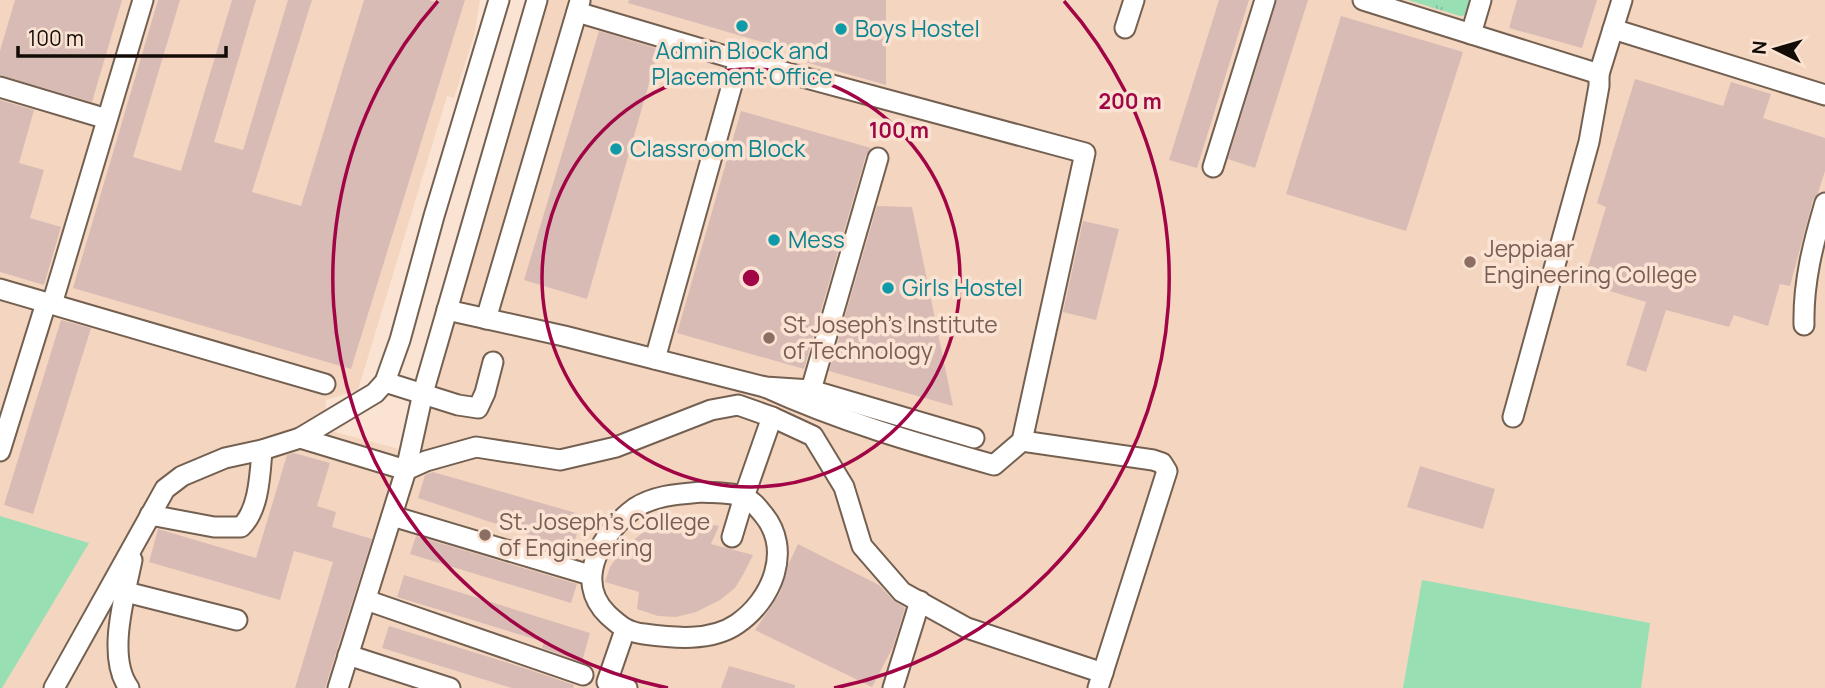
<svg xmlns="http://www.w3.org/2000/svg" width="1825" height="688" font-family="Manrope,sans-serif">
	<defs>
		<pattern id="park-tufts" width="24" height="20" patternUnits="userSpaceOnUse" patternTransform="scale(1.75)"><rect width="24" height="20" fill="#99dfb4"/><path d="M3 7l-1-3M5 7V3M7 7l1-3M15 17l-1-3M17 17v-4M19 17l1-3" fill="none" stroke="#83be99"/></pattern>
	</defs>
	<rect width="100%" height="100%" fill="#fae3d2"/>
	<path fill="#f4d6c0" d="M 0,0 L 480,0 L 474,36 L 454,98 L 447,96 L 358,390 L 326,400 L 324,429 L 410,452 L 547,0 L 1825,0 L 1825,688 L 0,688 Z"/>
	<path fill="url(#park-tufts)" d="M 1408,0 L 1475,0 L 1469,15 L 1460,16 Z"/>
	<g fill="#99dfb4">
		<path d="M 0,516 L 89,543 L 2,688 L 0,688 Z"/>
		<path d="M 1422,580 L 1650,623 L 1641,688 L 1403,688 Z"/>
	</g>
	<g fill="#d8bbb5">
		<path d="M 15,0 L 122,0 L 92,102 L 0,75 L 0,51 Z"/>
		<path d="M 158,0 L 180,0 L 133,157 L 181,171 L 232,0 L 256,0 L 214,142 L 243,150 L 288,0 L 312,0 L 252,192 L 301,206 L 364,0 L 429,0 L 438,3 L 439,0 L 465,0 L 351,369 L 73,288 Z"/>
		<path d="M 629,0 L 886,0 L 886,85 L 788,57 L 790,50 L 628,3 Z"/>
		<path d="M 1219,0 L 1249,0 L 1197,168 L 1169,160 Z"/>
		<path d="M 1277,0 L 1308,0 L 1255,168 L 1228,159 Z"/>
		<path d="M 1517,0 L 1597,0 L 1582,48 L 1509,28 Z"/>
		<path d="M 1341,16 L 1463,52 L 1406,231 L 1286,194 Z"/>
		<path d="M 599,31 L 659,49 L 587,299 L 524,280 Z"/>
		<path d="M 1635,79 L 1723,106 L 1731,82 L 1771,94 L 1763,118 L 1825,138 L 1825,171 L 1818,193 L 1813,200 L 1790,286 L 1780,284 L 1768,326 L 1734,315 L 1729,327 L 1666,310 L 1646,372 L 1626,365 L 1646,302 L 1583,283 L 1606,207 L 1597,203 Z"/>
		<path d="M 0,100 L 34,110 L 19,163 L 44,170 L 30,218 L 61,227 L 44,285 L 0,272 Z"/>
		<path d="M 741,111 L 871,148 L 866,155 L 804,369 L 677,333 Z"/>
		<path d="M 877,206 L 912,207 L 953,406 L 829,371 Z"/>
		<path d="M 1083,221 L 1119,229 L 1096,320 L 1063,312 Z"/>
		<path d="M 61,320 L 91,328 L 33,514 L 4,505 Z"/>
		<path d="M 294,453 L 330,463 L 317,506 L 336,512 L 332,527 L 372,539 L 325,688 L 295,688 L 333,562 L 294,551 L 280,600 L 149,562 L 158,529 L 256,558 L 287,455 Z"/>
		<path d="M 1420,466 L 1495,489 L 1483,529 L 1407,507 Z"/>
		<path d="M 433,472 L 583,515 L 572,549 L 418,498 L 425,475 Z"/>
		<path d="M 684,520 L 719,526 L 711,544 L 753,555 L 744,573 L 735,588 L 720,600 L 696,612 L 676,617 L 658,616 L 637,609 L 639,592 L 605,582 L 610,567 L 622,550 L 641,534 L 658,526 Z"/>
		<path d="M 416,536 L 577,584 L 571,603 L 410,554 Z"/>
		<path d="M 798,544 L 879,585 L 893,600 L 905,608 L 893,647 L 872,687 L 755,630 L 780,593 L 789,563 Z"/>
		<path d="M 404,575 L 590,633 L 582,662 L 542,648 L 544,642 L 397,597 Z"/>
		<path d="M 389,626 L 521,667 L 574,685 L 573,688 L 512,688 L 382,648 Z"/>
		<path d="M 729,666 L 795,685 L 795,688 L 721,688 Z"/>
	</g>
	<g fill="none" stroke-linecap="round" stroke-linejoin="round">
		<g stroke="#746051" stroke-width="23">
			<g id="minor">
				<path d="M 1363,0 L 1599,74"/>
				<path d="M 577,12 L 739,60 L 1085,153 L 1022,441 L 994,465 C 916,443 839,421 765,387"/>
				<path d="M 1125,28 L 1134,0"/>
				<path d="M 1613,29 L 1825,95"/>
				<path d="M 1471,34 L 1481,0"/>
				<path d="M 0,87 L 107,119"/>
				<path d="M 1213,167 L 1265,0"/>
				<path d="M 0,289 L 325,384"/>
				<path d="M 52,304 L 143,0"/>
				<path d="M 447,310 L 564,336 L 765,387 L 811,390 L 974,438"/>
				<path d="M 486,319 L 580,1"/>
				<path d="M 1804,325 C 1803,282 1813,244 1825,203"/>
				<path d="M 655,359 L 739,60"/>
				<path d="M 385,382 L 458,405 L 478,408 L 485,393 L 493,362"/>
				<path d="M 811,390 L 878,158"/>
				<path d="M 1513,417 L 1589,142 L 1599,86 L 1599,74 L 1622,0"/>
				<path d="M 300,438 L 406,470 L 426,461 L 476,447 L 560,460 L 616,447 L 711,410 L 738,405 L 772,417 L 813,436 L 844,487 L 862,546 L 902,592 L 967,628 L 1103,673"/>
				<path d="M 1022,441 L 1153,460 L 1162,463 L 1167,471 L 1098,688"/>
				<path d="M 0,451 L 46,303"/>
				<path d="M 702,492 C 714,493 732,492 744,497 C 752,500 758,508 763,514 C 793,550 772,600 737,624 C 711,642 673,638 644,634 C 627,632 620,626 608,615 C 572,581 603,531 635,508 C 655,495 679,494 702,492 Z"/>
				<path d="M 150,515 L 214,527 L 241,527 C 259,510 260,475 262,450"/>
				<path d="M 392,516 L 590,575"/>
				<path d="M 732,537 L 744,497 L 772,417"/>
				<path d="M 126,592 L 237,620"/>
				<path d="M 366,600 L 583,675"/>
				<path d="M 625,630 L 607,682 L 627,688"/>
				<path d="M 348,655 L 450,688"/>
				<path d="M 54,688 L 165,489 L 182,476 L 225,458 L 262,450 L 300,438 L 375,393 L 385,382 L 400,340 L 434,216 L 499,0"/>
				<path d="M 129,688 C 106,657 125,595 132,560"/>
				<path d="M 338,688 L 406,470 L 423,393 L 537,0"/>
				<path d="M 893,688 L 920,601"/>
			</g>
		</g>
		<use href="#minor" stroke="#fff" stroke-width="19"/>
	</g>
	<g fill="none" stroke="#a10545" stroke-width="3.5">
		<circle cx="751" cy="278" r="209"/>
		<path d="M668 688A418 418 0 0 1 438 1M1064 1A418 418 0 0 1 834 688"/>
	</g>
	<g fill="#0f9aa8" stroke="#fae3d2" stroke-width="2.5">
		<circle cx="742" cy="26" r="7"/>
		<circle cx="841" cy="29" r="7"/>
		<circle cx="616" cy="149" r="7"/>
		<circle cx="774" cy="240" r="7"/>
		<circle cx="888" cy="288" r="7"/>
	</g>
	<g fill="#8d6e63" stroke="#fae3d2" stroke-width="2.5">
		<circle cx="1470" cy="262" r="7"/>
		<circle cx="769" cy="338" r="7"/>
		<circle cx="485" cy="535" r="7"/>
	</g>
	<g text-anchor="middle" stroke-width="7" stroke-linejoin="round" paint-order="stroke">
		<g font-size="23" fill="#0d838f" stroke="#fae3d2" text-anchor="start">
			<text x="855" y="37">Boys Hostel</text>
			<text x="742" y="59" text-anchor="middle">Admin Block and<tspan x="742" dy="26">Placement Office</tspan></text>
			<text x="630" y="157">Classroom Block</text>
			<text x="788" y="248">Mess</text>
			<text x="902" y="296">Girls Hostel</text>
		</g>
		<g font-size="23" fill="#785e54" stroke="#fae3d2" text-anchor="start">
			<text x="1484" y="257">Jeppiaar<tspan x="1484" dy="26">Engineering College</tspan></text>
			<text x="783" y="333">St Joseph's Institute<tspan x="783" dy="26">of Technology</tspan></text>
			<text x="499" y="530">St. Joseph's College<tspan x="499" dy="26">of Engineering</tspan></text>
		</g>
	</g>
	<circle cx="751" cy="278" r="10" fill="#a10545" stroke="#fae3d2" stroke-width="3.5"/>
	<g font-size="21" text-anchor="middle" font-weight="bold" fill="#a10545" stroke="#fae3d2" stroke-width="7" stroke-linejoin="round" paint-order="stroke">
		<text x="1130" y="109">200 m</text>
		<text x="899" y="138">100 m</text>
	</g>
	<g transform="translate(1776 49) rotate(275)" stroke="#fae3d2" stroke-width="5" paint-order="stroke">
	<path d="M0-5L12 26L0 18L-12 26Z" fill="#130b06"/>
	<text y="-10" font-size="19" font-weight="bold" text-anchor="middle" fill="#130b06">N</text>
	</g>
	<path d="M18 46v10h208v-10" fill="none" stroke="#130b06" stroke-width="3.5"/>
	<text x="28" y="46" font-size="21" fill="#130b06" stroke="#fae3d2" stroke-width="5" paint-order="stroke">100 m</text>
</svg>
